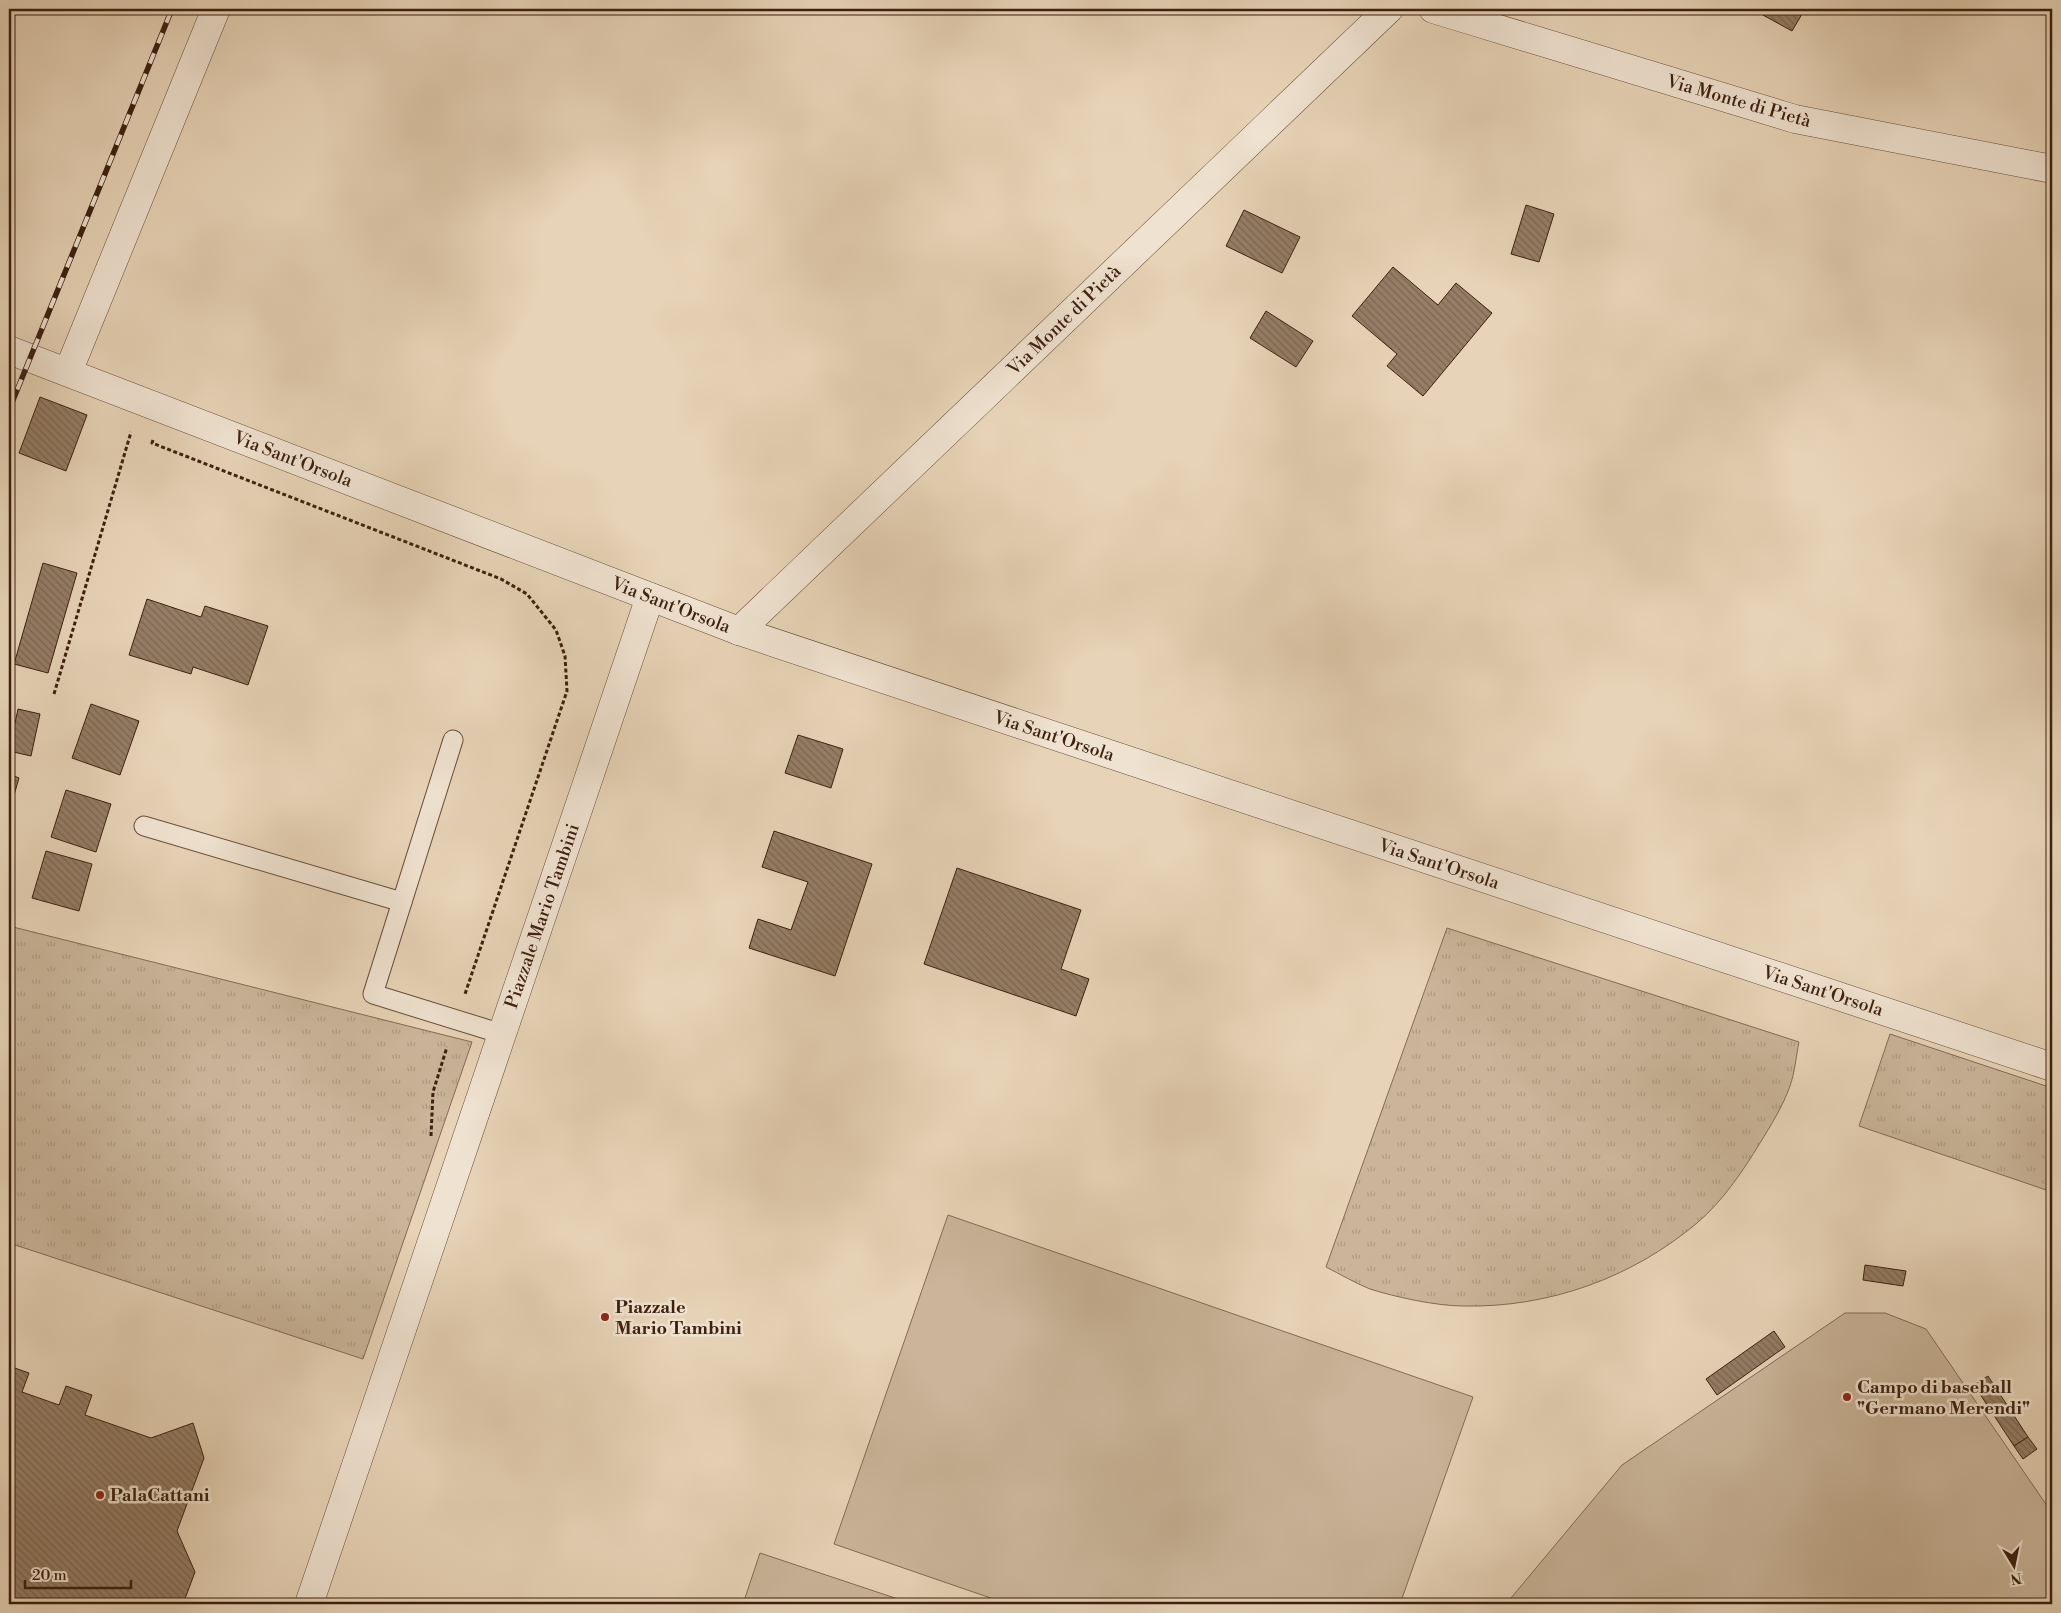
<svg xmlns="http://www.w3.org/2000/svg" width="2061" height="1613" font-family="'Libre Bodoni',serif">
	<defs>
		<pattern id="grass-tufts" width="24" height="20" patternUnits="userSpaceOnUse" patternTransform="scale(1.25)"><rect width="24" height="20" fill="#cab59a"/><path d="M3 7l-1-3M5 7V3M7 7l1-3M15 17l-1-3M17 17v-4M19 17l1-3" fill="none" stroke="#ae9b84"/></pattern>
		<pattern id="building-back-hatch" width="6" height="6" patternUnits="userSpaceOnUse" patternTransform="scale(1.25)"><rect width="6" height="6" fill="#957d66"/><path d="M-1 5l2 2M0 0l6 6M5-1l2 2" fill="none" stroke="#7b6652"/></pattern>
	</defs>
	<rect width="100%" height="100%" fill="#e7d3b7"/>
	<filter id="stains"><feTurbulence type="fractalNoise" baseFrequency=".004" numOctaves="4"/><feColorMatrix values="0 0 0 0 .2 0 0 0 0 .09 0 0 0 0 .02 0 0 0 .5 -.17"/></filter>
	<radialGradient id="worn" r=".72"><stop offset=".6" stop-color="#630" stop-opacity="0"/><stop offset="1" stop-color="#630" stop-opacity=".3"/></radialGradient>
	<g fill="url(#grass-tufts)" stroke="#846a54">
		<path d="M 9,926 L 472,1042 L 363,1359 L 9,1243 Z"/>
		<path d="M 1447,928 L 1799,1042 C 1796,1056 1795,1072 1790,1086 C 1783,1106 1771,1125 1760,1143 C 1743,1171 1722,1202 1697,1223 C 1632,1278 1548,1308 1463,1306 C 1437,1306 1395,1297 1370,1289 C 1355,1283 1340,1274 1326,1267 Z"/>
		<path d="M 1890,1034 L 2052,1088 L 2052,1192 L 1859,1126 Z"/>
	</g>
	<g fill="#cab59a" stroke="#846a54">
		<path d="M 948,1215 L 1473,1397 L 1400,1604 L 1008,1604 L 834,1544 Z"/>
		<path d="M 1845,1313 L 1885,1313 L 1926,1329 L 2052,1513 L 2052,1604 L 1506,1604 L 1622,1465 Z"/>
		<path d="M 760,1553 L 913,1604 L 743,1604 Z"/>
	</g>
	<g fill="url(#building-back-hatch)" stroke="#3d200f">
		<path d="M 1752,9 L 1805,9 L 1792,31 Z"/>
		<path d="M 1526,205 L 1554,214 L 1539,262 L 1511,254 Z"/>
		<path d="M 1244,210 L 1300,237 L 1282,273 L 1226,246 Z"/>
		<path d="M 1393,267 L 1438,305 L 1456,283 L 1492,313 L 1423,396 L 1387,366 L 1397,354 L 1352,316 Z"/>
		<path d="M 1266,311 L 1313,341 L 1296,367 L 1250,338 Z"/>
		<path d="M 40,397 L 87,415 L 66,471 L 19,453 Z"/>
		<path d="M 43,563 L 77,573 L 48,673 L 14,664 Z"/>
		<path d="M 147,599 L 201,617 L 205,606 L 268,626 L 248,685 L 193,667 L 191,674 L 129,655 Z"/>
		<path d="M 91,704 L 139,721 L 120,775 L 72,758 Z"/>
		<path d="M 18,709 L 40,714 L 31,756 L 9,751 Z"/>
		<path d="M 798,735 L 843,749 L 831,788 L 785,773 Z"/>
		<path d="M 9,774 L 19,778 L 12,802 L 9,801 Z"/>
		<path d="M 66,790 L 111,804 L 96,852 L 51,837 Z"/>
		<path d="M 774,831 L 872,864 L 835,976 L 749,948 L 758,919 L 791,930 L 808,882 L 762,867 Z"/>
		<path d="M 46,851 L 92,864 L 79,911 L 32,898 Z"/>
		<path d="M 957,868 L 1081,910 L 1061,969 L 1089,979 L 1076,1016 L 924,964 Z"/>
		<path d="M 1865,1265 L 1906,1271 L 1903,1286 L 1863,1280 Z"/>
		<path d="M 1774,1331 L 1785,1347 L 1717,1395 L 1706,1379 Z"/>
		<path d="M 9,1366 L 29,1373 L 22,1392 L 59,1405 L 66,1386 L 92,1395 L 85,1415 L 151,1438 L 193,1423 L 204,1458 L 177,1531 L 195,1572 L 183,1604 L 9,1604 Z"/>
		<path d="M 1988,1376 L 2028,1437 L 2014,1446 L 1974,1385 Z"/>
		<path d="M 2028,1437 L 2037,1449 L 2023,1459 L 2014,1446 Z"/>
	</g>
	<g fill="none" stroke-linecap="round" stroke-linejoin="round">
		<g stroke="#684d39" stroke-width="21">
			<g id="lane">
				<path d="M 453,740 L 373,994 L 502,1034"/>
				<path d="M 144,826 L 402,902"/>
			</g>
		</g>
		<g stroke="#684d39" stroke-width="29">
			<g id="street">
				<path d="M 1433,9 L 1795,119 L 2052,169"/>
				<path d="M 9,350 L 739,631 L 2052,1067"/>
				<path d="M 68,372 L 216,9"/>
				<path d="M 739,631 L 1389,9"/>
				<path d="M 309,1604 L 650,597"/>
			</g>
		</g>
		<g stroke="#3d200f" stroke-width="3" stroke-dasharray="4 2.5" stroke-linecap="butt">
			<path d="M 153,440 L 152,443 L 501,579 L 527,594 L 556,630 L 565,656 L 567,691 L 465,994"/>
			<path d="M 54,694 L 131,432"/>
			<path d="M 431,1136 L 433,1092 L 447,1047"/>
		</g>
		<use href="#lane" stroke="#efe2d0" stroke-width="19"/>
		<use href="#street" stroke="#efe2d0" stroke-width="28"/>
		<g stroke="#3d200f" stroke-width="5.5">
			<path id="rail" d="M 9,410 L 172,9"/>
		</g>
		<use href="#rail" stroke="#efe2d0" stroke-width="4" stroke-dasharray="11" stroke-linecap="butt"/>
	</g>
	<g fill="#8f2418" stroke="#efe2d0" stroke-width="2">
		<circle cx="605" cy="1317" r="5"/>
		<circle cx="1847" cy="1397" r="5"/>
		<circle cx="100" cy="1495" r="5"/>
	</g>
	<g text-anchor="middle" stroke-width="5" stroke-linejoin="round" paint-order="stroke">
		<g font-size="18" fill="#3d200f" stroke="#efe2d0">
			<text transform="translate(1739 101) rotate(16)" y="6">Via Monte di Pietà</text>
			<text transform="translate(1064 320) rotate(-44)" y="6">Via Monte di Pietà</text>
			<text transform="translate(293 459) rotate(21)" y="6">Via Sant'Orsola</text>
			<text transform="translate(671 605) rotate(21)" y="6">Via Sant'Orsola</text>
			<text transform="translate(1054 736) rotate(18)" y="6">Via Sant'Orsola</text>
			<text transform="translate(1439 864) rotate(18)" y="6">Via Sant'Orsola</text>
			<text transform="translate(542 916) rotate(-71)" y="6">Piazzale Mario Tambini</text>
			<text transform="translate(1823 991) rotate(18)" y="6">Via Sant'Orsola</text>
		</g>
		<g font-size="18" font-weight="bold" fill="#3d200f" stroke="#efe2d0" text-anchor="start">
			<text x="615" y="1313">Piazzale<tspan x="615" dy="21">Mario Tambini</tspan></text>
			<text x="1857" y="1393">Campo di baseball<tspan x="1857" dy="21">"Germano Merendi"</tspan></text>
			<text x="110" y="1501">PalaCattani</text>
		</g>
	</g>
	<rect width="2061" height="1613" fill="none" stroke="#e7d3b7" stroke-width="30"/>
	<rect x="10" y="10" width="2041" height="1593" fill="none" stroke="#3d200f" stroke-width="2.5"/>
	<rect x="15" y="15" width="2031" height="1583" fill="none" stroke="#3d200f"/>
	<g transform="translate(2014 1566) rotate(170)" stroke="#efe2d0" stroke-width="4" paint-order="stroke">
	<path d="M0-4L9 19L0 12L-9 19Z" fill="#3d200f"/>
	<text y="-8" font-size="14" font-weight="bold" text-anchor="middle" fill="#3d200f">N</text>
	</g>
	<path d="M25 1580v8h106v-8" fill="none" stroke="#3d200f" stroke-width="2.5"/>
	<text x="32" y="1580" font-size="15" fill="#3d200f" stroke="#efe2d0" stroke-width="4" paint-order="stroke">20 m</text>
	<rect width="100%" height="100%" filter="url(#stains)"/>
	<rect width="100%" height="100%" fill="url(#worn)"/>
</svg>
